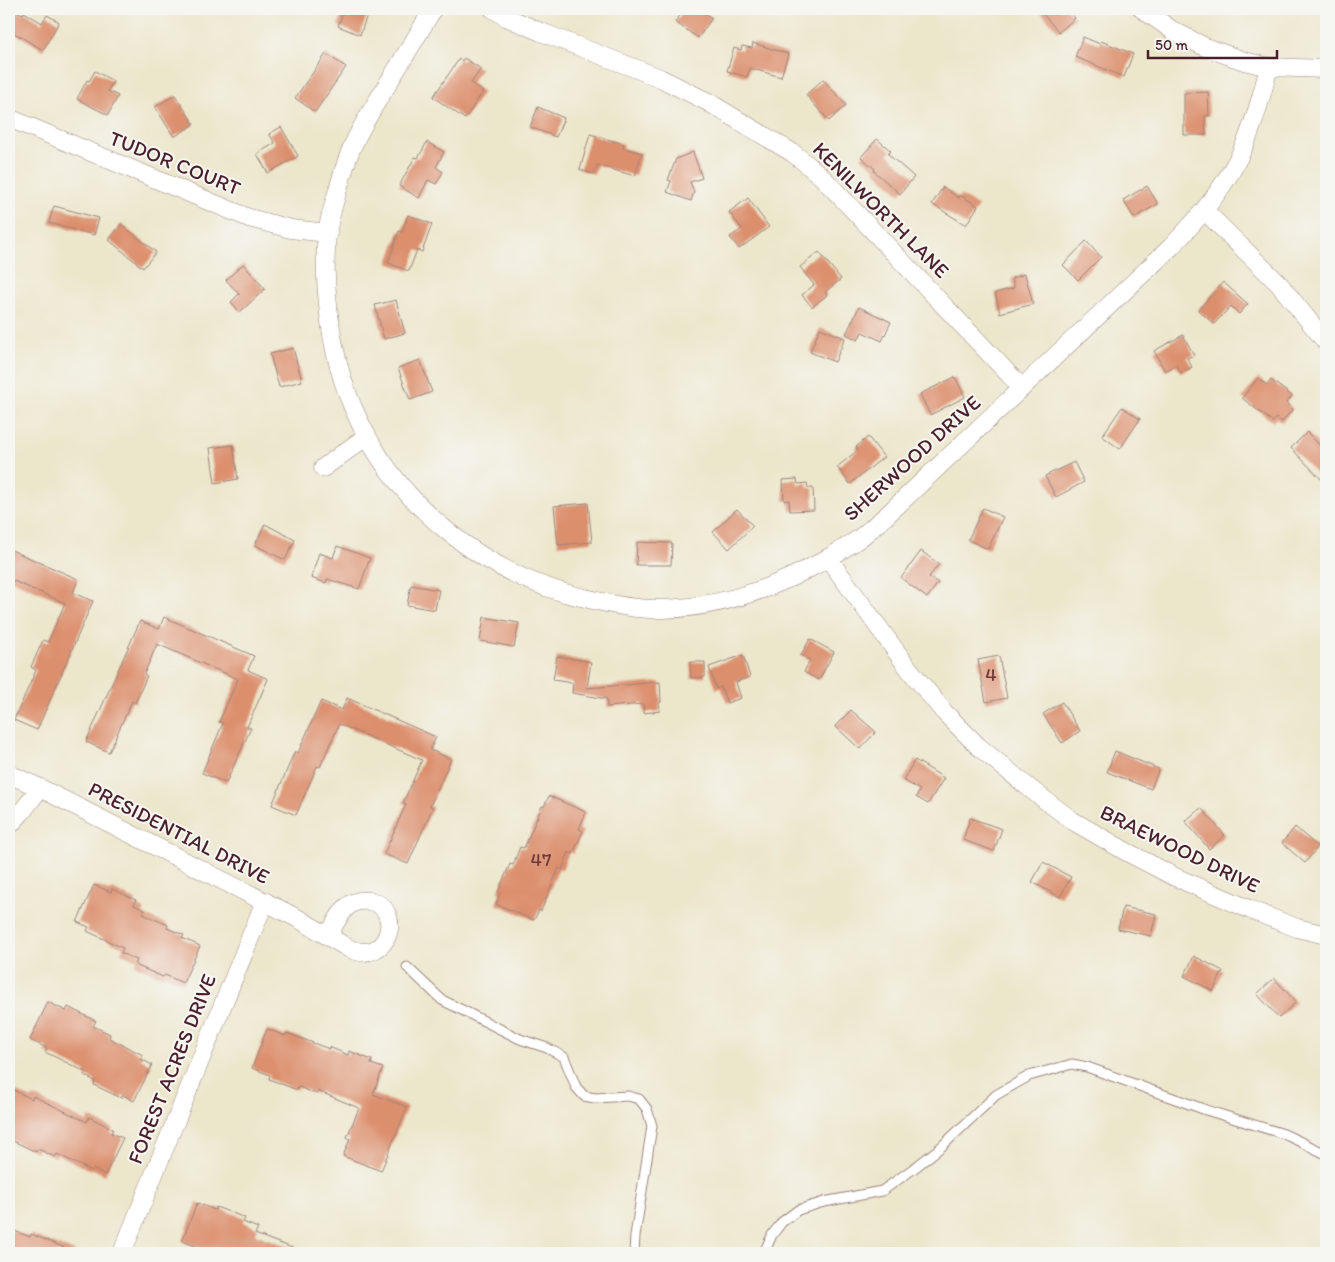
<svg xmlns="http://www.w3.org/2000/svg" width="1335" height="1262" font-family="Itim,sans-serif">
	<rect width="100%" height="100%" fill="#f6f6f2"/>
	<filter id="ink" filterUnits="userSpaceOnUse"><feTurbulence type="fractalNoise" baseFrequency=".02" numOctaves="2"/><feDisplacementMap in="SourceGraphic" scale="10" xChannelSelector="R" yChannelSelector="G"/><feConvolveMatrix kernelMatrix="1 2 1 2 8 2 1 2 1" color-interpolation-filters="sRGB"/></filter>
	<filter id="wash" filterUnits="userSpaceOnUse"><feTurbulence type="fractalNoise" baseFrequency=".0096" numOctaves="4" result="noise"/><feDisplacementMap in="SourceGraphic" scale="20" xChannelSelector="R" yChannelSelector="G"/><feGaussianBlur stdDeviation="1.12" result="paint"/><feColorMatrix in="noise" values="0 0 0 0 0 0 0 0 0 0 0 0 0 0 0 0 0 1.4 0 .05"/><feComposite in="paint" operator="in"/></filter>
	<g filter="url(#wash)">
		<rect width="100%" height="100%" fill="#ece6cb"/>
		<g id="blocks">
			<g fill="#dc8f6d">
				<path d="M 9,9 L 23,14 L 24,12 L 42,23 L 47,15 L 59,22 L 43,50 L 9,30 Z"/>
				<path d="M 344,9 L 369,9 L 360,35 L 338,26 Z"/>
				<path d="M 685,9 L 699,9 L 712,18 L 698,38 L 675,22 Z"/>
				<path d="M 1038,9 L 1067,9 L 1075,18 L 1059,32 Z"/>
				<path d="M 1083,37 L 1100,44 L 1101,41 L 1133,54 L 1124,77 L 1075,57 Z"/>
				<path d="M 753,43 L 788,54 L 781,77 L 750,68 L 747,77 L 727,71 L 734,48 L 741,50 L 742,46 L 752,48 Z"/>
				<path d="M 326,54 L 346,67 L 315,112 L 295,98 Z"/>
				<path d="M 464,58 L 481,69 L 471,83 L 483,92 L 465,119 L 433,97 L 459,59 L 462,61 Z"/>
				<path d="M 95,71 L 113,81 L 108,91 L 118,96 L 108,115 L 77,99 L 87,80 L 89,81 Z"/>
				<path d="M 823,79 L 846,105 L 829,121 L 806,95 Z"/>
				<path d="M 1208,92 L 1209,116 L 1205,116 L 1206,135 L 1184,135 L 1184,93 Z"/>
				<path d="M 175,95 L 194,124 L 174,137 L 155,107 Z"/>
				<path d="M 538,107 L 564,118 L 556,137 L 530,127 Z"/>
				<path d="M 281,127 L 298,156 L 268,173 L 257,154 L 275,143 L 269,134 Z"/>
				<path d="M 590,134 L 624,144 L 623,148 L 642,153 L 635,176 L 597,165 L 594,174 L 580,170 Z"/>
				<path d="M 877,139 L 891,151 L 888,154 L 914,177 L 900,194 L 874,171 L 875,169 L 861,157 Z"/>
				<path d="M 427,142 L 444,152 L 436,167 L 443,172 L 436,184 L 428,180 L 419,198 L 399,186 L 415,157 L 418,158 Z"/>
				<path d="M 693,152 L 702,178 L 690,182 L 694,192 L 691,201 L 667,192 L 671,181 L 668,180 L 676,159 Z"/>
				<path d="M 1147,186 L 1158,204 L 1134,218 L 1123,200 Z"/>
				<path d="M 943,187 L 959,198 L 960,195 L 978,206 L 966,225 L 932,204 Z"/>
				<path d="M 748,198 L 769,227 L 739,249 L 730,237 L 742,229 L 729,212 Z"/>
				<path d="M 54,206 L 99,218 L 94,235 L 49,223 Z"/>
				<path d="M 408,215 L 432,224 L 422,252 L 417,250 L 409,271 L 388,263 L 399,231 L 402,232 Z"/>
				<path d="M 121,224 L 156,252 L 143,268 L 109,240 Z"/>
				<path d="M 1086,241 L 1101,257 L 1078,280 L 1063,265 Z"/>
				<path d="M 819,252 L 841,279 L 825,292 L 827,295 L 812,307 L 802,295 L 814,285 L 800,267 Z"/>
				<path d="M 243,264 L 265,289 L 240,312 L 231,302 L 239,294 L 226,280 Z"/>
				<path d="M 1025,274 L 1033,304 L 1000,313 L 995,293 L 1014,288 L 1012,278 Z"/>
				<path d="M 1223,282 L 1248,304 L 1239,314 L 1231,306 L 1214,324 L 1198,310 Z"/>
				<path d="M 396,300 L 405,333 L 384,339 L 375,305 Z"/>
				<path d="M 859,307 L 891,322 L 882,341 L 862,332 L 858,340 L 846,334 Z"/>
				<path d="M 820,328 L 845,338 L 835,362 L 810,352 Z"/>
				<path d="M 1183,335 L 1194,355 L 1187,358 L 1192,367 L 1181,373 L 1176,365 L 1165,371 L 1154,351 Z"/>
				<path d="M 293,348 L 302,381 L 279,387 L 270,354 Z"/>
				<path d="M 420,360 L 432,392 L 410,400 L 398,368 Z"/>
				<path d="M 955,377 L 965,397 L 930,415 L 920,394 Z"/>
				<path d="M 1258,378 L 1267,385 L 1271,380 L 1292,396 L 1286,403 L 1293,409 L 1282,422 L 1276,418 L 1273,422 L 1242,398 Z"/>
				<path d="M 1122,407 L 1140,419 L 1120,449 L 1102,436 Z"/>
				<path d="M 1307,432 L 1326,452 L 1326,484 L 1291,448 Z"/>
				<path d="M 868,437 L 884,457 L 850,484 L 837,467 L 858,450 L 856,447 Z"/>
				<path d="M 233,445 L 238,479 L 215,483 L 210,448 Z"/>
				<path d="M 1074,462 L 1084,482 L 1056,497 L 1045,476 Z"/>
				<path d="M 797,479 L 798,484 L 807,483 L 808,488 L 813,488 L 814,510 L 790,511 L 789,500 L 784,501 L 783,480 Z"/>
				<path d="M 588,503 L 592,542 L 558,545 L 554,506 Z"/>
				<path d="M 983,508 L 1003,517 L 988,549 L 968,540 Z"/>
				<path d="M 737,509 L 753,526 L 729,549 L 713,532 Z"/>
				<path d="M 265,524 L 295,540 L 285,560 L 255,545 Z"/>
				<path d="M 637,542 L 672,543 L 671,565 L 636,565 Z"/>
				<path d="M 337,546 L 370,558 L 359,589 L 327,579 L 326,583 L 311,578 L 319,553 L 333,558 Z"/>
				<path d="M 9,549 L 78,579 L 73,593 L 93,601 L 37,730 L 14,720 L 36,670 L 31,667 L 43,640 L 48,642 L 65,603 L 9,579 Z"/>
				<path d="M 921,551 L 939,564 L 929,577 L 938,583 L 927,598 L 901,578 Z"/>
				<path d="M 411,585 L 439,590 L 435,610 L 407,605 Z"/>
				<path d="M 164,617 L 254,656 L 248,670 L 268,679 L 247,727 L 251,728 L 226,783 L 202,773 L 223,723 L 219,722 L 238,679 L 157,644 L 144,674 L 147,676 L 135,703 L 132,701 L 109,752 L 86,742 L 140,621 L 159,629 Z"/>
				<path d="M 484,617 L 519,623 L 514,647 L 480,641 Z"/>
				<path d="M 810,639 L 834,652 L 819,680 L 804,672 L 810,660 L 801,655 Z"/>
				<path d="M 743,655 L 750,677 L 736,682 L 741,698 L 727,703 L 721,687 L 716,689 L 709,667 Z"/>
				<path d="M 557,656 L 591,662 L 587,688 L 660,682 L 661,702 L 659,703 L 660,711 L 644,713 L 643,704 L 607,707 L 607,699 L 572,693 L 573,683 L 553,680 Z"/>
				<path d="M 999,656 L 1007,698 L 986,702 L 978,660 Z"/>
				<path d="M 690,662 L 705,662 L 705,677 L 691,678 Z"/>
				<path d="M 347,698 L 436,737 L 430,750 L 451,759 L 430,806 L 433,807 L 408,864 L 384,854 L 406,804 L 403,803 L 422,760 L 339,724 L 320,767 L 317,766 L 296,815 L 272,805 L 295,751 L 298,753 L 321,701 L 342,710 Z"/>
				<path d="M 1062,702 L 1080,731 L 1062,743 L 1043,714 Z"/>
				<path d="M 851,710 L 876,732 L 860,749 L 835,726 Z"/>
				<path d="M 1115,751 L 1159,769 L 1151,789 L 1107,772 Z"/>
				<path d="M 915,760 L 944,778 L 928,804 L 916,797 L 920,790 L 903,780 Z"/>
				<path d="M 549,796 L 586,812 L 579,829 L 583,831 L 573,854 L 569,852 L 562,870 L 559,868 L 541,911 L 539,910 L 534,920 L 496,904 L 500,893 L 498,892 L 510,864 L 513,865 L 520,847 L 524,848 L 542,806 L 544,807 Z"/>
				<path d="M 1201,808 L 1225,835 L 1209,849 L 1185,821 Z"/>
				<path d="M 970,818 L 1002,829 L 994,851 L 963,840 Z"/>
				<path d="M 1295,827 L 1318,847 L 1305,863 L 1282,843 Z"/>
				<path d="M 1043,862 L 1071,877 L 1060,897 L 1032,882 Z"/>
				<path d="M 94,885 L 111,892 L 112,889 L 136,900 L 134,905 L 145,910 L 143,914 L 168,925 L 167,928 L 184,935 L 182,938 L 200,946 L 183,983 L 165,975 L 163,977 L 135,965 L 137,960 L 121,953 L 123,948 L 87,931 L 89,927 L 77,922 Z"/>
				<path d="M 1123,907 L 1156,914 L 1151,936 L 1118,929 Z"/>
				<path d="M 1194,956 L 1223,971 L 1213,991 L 1184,976 Z"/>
				<path d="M 1274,978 L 1296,1002 L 1279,1018 L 1257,994 Z"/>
				<path d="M 48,1002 L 66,1011 L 68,1007 L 96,1021 L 93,1026 L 110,1034 L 109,1038 L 143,1055 L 141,1059 L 152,1065 L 134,1101 L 123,1095 L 121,1098 L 94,1085 L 95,1081 L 84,1075 L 86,1072 L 45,1052 L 47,1048 L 30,1040 Z"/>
				<path d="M 267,1029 L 285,1036 L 287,1033 L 329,1049 L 329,1047 L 348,1055 L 349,1051 L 372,1060 L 371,1064 L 383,1068 L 373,1094 L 407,1107 L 381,1171 L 343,1156 L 350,1139 L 347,1137 L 359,1108 L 318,1091 L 317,1094 L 298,1087 L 297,1090 L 269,1079 L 270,1075 L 252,1068 Z"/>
				<path d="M 9,1088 L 32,1099 L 33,1096 L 87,1122 L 89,1117 L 113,1129 L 111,1133 L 123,1138 L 105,1175 L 93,1169 L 92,1171 L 57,1154 L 55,1157 L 38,1149 L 36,1152 L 9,1139 Z"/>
				<path d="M 197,1203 L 215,1210 L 216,1207 L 245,1218 L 243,1222 L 258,1228 L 255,1234 L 303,1252 L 303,1253 L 199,1253 L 201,1248 L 182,1241 Z"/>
				<path d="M 12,1230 L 30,1237 L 31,1234 L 77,1253 L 9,1253 L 9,1237 Z"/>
			</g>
		</g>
	</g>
	<g filter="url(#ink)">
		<use href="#blocks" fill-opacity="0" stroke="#9b827b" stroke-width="1"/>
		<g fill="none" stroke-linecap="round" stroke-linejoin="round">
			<g stroke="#9b827b" stroke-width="11">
				<g id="service">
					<path d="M 407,967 L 442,1000 L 520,1039 L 547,1048 L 564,1057 L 576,1087 L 584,1096 L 595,1098 L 628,1096 L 639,1099 L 647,1109 L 652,1126 L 635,1236 L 634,1253"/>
					<path d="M 764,1253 L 772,1235 L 782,1222 L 798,1210 L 824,1202 L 882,1191 L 917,1166 L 941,1147 L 996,1095 L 1029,1076 L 1072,1064 L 1087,1067 L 1206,1110 L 1284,1134 L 1326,1154"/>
				</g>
			</g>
			<g stroke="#9b827b" stroke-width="19">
				<g id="minor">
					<path d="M 433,9 C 419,33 404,57 389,82 C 375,105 360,127 350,152 C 345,165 341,179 337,193 C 333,206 329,220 327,234 C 324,261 326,288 329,314 C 333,348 341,381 355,412 C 397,507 488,578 589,599 C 613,605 638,610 663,609 C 733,607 800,578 857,540 C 867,533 876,524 886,516 L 1171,247 C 1201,216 1228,184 1245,144 C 1256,119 1262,93 1269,67"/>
					<path d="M 493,9 L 506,17 L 541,32 L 660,78 L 708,102 L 793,153 L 821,176 L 1022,388"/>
					<path d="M 1142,9 L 1172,30 L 1205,47 L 1244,61 L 1269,67 L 1326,69"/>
					<path d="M 9,118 L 249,218 L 291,229 L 328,233"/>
					<path d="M 1205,211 L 1279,284 L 1326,342"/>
					<path d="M 323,468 L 367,436"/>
					<path d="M 828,558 L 909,669 L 944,712 L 979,747 L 1033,791 L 1073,821 L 1125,851 L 1175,877 L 1251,910 L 1297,928 L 1326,935"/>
					<path d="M 9,774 L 40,788 L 297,918 L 348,948 C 390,968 405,907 369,901 C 361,900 353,901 347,907 C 339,914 334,926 328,936"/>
					<path d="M 9,826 L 21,813 L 40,788"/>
					<path d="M 122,1253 L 265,901"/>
				</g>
			</g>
			<use href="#service" stroke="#fff" stroke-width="9"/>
			<use href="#minor" stroke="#fff" stroke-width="18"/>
		</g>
	</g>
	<g text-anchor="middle" stroke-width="4" stroke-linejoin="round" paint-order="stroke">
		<g font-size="19" fill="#6e3b3c">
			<text x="991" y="681">4</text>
			<text x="541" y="866">47</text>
		</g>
		<g font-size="21" fill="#4a1f2b" stroke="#f6f6f2">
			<text transform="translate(175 163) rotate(22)" y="7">TUDOR COURT</text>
			<text transform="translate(881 210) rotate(45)" y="7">KENILWORTH LANE</text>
			<text transform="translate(912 458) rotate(-42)" y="7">SHERWOOD DRIVE</text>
			<text transform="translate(179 833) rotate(27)" y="7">PRESIDENTIAL DRIVE</text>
			<text transform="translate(1180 849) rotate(26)" y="7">BRAEWOOD DRIVE</text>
			<text transform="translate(172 1069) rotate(-68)" y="7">FOREST ACRES DRIVE</text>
		</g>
	</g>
	<rect width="1335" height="1262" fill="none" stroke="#f6f6f2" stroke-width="30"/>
	<path d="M1148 50v8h129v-8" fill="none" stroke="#4a1f2b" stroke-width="2.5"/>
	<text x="1155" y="50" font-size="15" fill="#4a1f2b" stroke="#f6f6f2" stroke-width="4" paint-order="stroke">50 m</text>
</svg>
